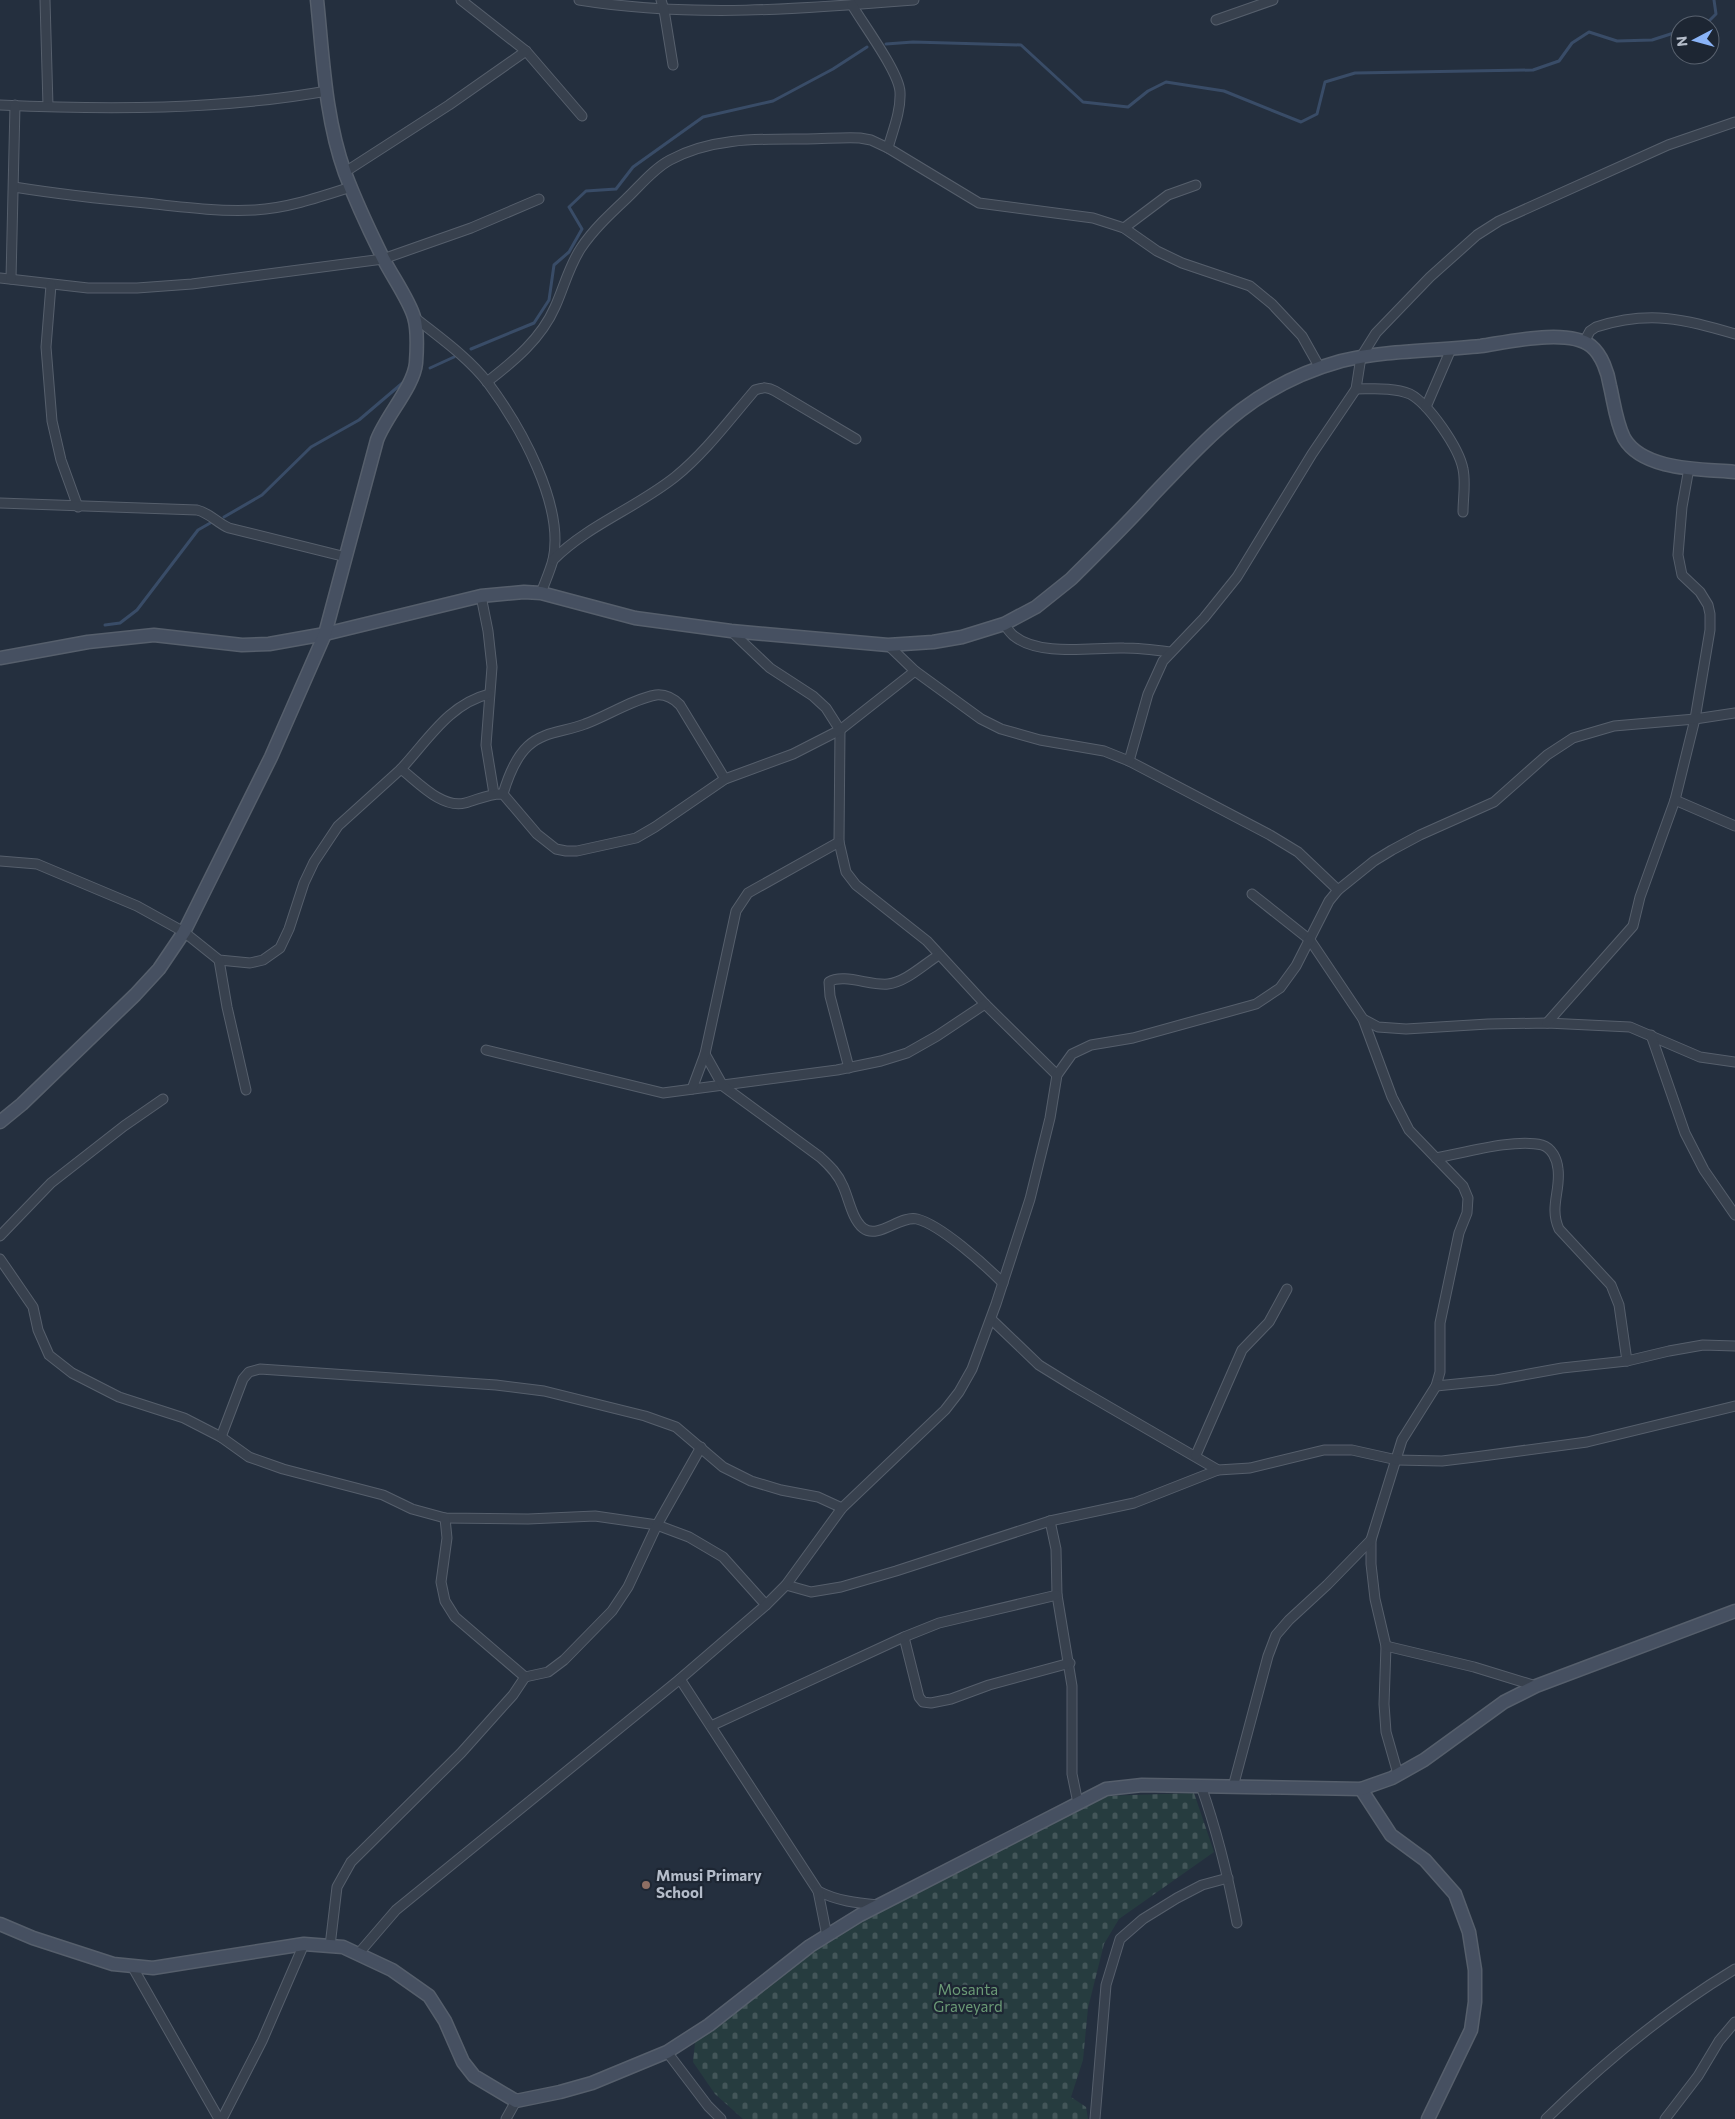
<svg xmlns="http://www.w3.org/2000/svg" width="1735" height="2119" font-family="Commissioner,sans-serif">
	<defs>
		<pattern id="cemetery-stones" width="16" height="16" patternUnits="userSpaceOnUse" patternTransform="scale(1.25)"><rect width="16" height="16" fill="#263c3f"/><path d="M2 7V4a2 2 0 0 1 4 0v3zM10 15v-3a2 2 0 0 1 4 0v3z" fill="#435659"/></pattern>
	</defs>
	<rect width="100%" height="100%" fill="#242f3e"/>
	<path fill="url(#cemetery-stones)" d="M 1194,1793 L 1214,1852 L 1119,1919 L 1104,1944 L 1088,2008 L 1083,2060 L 1071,2097 L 1086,2107 L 1088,2119 L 743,2119 L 715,2094 L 693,2062 L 696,2033 L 799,1957 L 856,1923 L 1102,1796 Z"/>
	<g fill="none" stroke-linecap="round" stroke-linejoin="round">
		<g stroke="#394c67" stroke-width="3">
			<path d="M 1698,25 L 1708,22 L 1716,14 L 1714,0"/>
			<path d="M 886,44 L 913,42 L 1021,45 L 1083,102 L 1128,107 L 1148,91 L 1166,82 L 1224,91 L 1301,122 L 1317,114 L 1325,82 L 1355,73 L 1533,70 L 1559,61 L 1572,43 L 1589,32 L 1617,41 L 1652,40 L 1680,31"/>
			<path d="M 471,349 L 534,323 L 549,300 L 554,265 L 569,252 L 582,229 L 569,207 L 586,191 L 616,189 L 633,167 L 703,117 L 773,101 L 833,69 L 867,47"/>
			<path d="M 430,368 L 454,357"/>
			<path d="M 224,517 L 262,495 L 311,447 L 359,420 L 406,380"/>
			<path d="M 105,625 L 120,623 L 137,610 L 198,530 L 212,522"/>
		</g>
		<g stroke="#565f6c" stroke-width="11">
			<g id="street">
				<path d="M 45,0 L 48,106"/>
				<path d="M 461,0 L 526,51 L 582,116"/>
				<path d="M 579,0 C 690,18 802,9 914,0"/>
				<path d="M 661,0 L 664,10 L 673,65"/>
				<path d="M 852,5 C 863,24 899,72 900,92 C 901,111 893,130 888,148 L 979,203 L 1093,218 L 1124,228 L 1157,251 L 1182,263 L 1250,286 L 1272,304 L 1302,336 L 1320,368"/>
				<path d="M 1216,20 L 1273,0"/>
				<path d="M 0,105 C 108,110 220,110 327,91"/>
				<path d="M 345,172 L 449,105 L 526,51"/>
				<path d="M 14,187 C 58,194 102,199 146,203 C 182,207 219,212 255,210 C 288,208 320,197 351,187"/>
				<path d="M 1124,228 L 1168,195 L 1196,185"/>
				<path d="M 0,278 L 88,288 L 137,288 L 192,284 L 383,259 L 471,228 L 539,199"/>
				<path d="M 11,279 L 15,105"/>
				<path d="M 51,285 L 46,347 L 52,421 L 61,460 L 78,507"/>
				<path d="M 414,317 C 439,337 468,357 488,383 C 520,426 565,505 553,560 C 550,571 545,582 541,593"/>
				<path d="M 1584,342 L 1590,331 L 1596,327 C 1650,310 1683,319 1735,334"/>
				<path d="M 487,382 C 514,361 541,339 555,307 C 564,287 569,266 581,248 C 593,230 609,215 625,200 C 639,187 653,169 670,160 C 712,137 761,139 807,139 C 825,139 842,137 860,138 L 871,140 L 888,148"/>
				<path d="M 1356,389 C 1373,389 1393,387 1410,394 C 1429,404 1459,448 1463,469 C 1466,483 1463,498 1463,512"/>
				<path d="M 1426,407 L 1451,349"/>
				<path d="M 0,503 L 197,510 C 210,513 217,523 229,528 L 346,557"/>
				<path d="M 553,560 C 588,525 636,508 675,477 C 705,453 730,419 755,390 C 763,387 768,387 775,391 L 856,439"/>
				<path d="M 481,596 L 488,631 L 492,667 L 486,745 L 494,794"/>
				<path d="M 1004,624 C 1007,628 1010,633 1014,636 C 1040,657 1093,647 1124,648 C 1139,648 1155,650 1170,652"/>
				<path d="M 731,631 L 770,668 L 813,696 L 826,708 L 840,730 L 839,842 L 846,872 L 856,885 L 927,941 L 985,1004 L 1057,1075"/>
				<path d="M 888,645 L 915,671 L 981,719 L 1001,729 L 1040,740 L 1104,751 L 1129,761 L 1270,835 L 1298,852 L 1338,890"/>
				<path d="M 1129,761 L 1148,694 L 1163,661 L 1204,618 L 1237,577 L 1312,454 L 1356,389 L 1361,357 L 1376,333 L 1430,277 L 1477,235 L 1499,221 L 1668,145 L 1735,122"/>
				<path d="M 401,769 C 428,740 449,704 489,694"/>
				<path d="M 503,794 C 508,777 515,758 528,746 C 544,731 565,732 585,724 C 607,716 633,699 656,695 C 666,694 673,698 680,705 L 725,779"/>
				<path d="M 1675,800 L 1735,826"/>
				<path d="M 0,861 L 37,864 L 137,906 L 184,932 L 219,960 L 250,963 L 263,960 L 280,948 L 289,929 L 304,883 L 314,862 L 338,826 L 401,769 C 418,782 442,809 465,803 C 477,800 490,793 503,794 L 537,834 L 556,849 L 566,851 L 577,851 L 636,838 L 655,827 L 725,779 L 793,754 L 840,730 L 915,671"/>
				<path d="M 1252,894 L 1310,940 L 1363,1019 L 1378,1027 L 1406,1029 L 1488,1024 L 1547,1023 L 1630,1027 L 1700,1057 L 1735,1062"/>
				<path d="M 219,960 L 227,1007 L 246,1090"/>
				<path d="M 1363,1019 L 1392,1097 L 1409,1130 L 1463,1186 L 1468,1198 L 1467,1213 L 1459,1233 L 1440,1323 L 1440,1372 L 1436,1386 L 1402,1440 L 1371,1540 L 1371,1564 L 1375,1599 L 1386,1646 L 1384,1704 L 1386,1732 L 1398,1774"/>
				<path d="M 1547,1023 L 1633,926 L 1640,897 L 1675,800 L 1695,719 L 1710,630 L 1710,614 L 1708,605 L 1700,592 L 1682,575 L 1678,555 L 1682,507 L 1689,468"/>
				<path d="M 1651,1035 L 1685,1133 L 1704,1170 L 1735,1215"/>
				<path d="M 486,1050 L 663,1093 L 837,1070 L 881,1061 L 907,1053 L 937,1036 L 985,1004"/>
				<path d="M 705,1054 L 723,1086 L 820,1157 C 830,1166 838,1174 843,1186 C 849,1199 852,1219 863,1228 C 878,1240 900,1215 917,1219 C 941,1225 985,1265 1003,1283"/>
				<path d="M 849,1068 L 830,996 L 829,982 C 843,973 871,986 888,984 C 906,982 924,964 939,955"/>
				<path d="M 692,1089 L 705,1054 L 736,911 L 748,893 L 755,889 L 839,842"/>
				<path d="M 1436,1158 C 1464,1153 1515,1138 1542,1145 C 1552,1148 1557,1159 1558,1169 C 1561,1190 1549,1207 1559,1229 L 1611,1285 L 1619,1305 L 1627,1361"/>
				<path d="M 0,1236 L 51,1183 L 124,1126 L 163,1099"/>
				<path d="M 0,1259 L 33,1307 L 38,1330 L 49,1355 L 72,1373 L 119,1397 L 184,1418 L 221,1437 L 249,1457 L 283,1469 L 383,1495 L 412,1509 L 445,1518 L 528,1519 L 595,1516 L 657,1525 L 689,1537 L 723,1557 L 766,1605"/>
				<path d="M 991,1319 L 1039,1365 L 1073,1386 L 1218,1470 L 1250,1468 L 1324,1450 L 1352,1450 L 1397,1460 L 1442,1461 L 1475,1457 L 1587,1442 L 1735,1406"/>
				<path d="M 1436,1386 L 1496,1380 L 1562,1368 L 1627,1361 L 1669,1351 L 1703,1345 L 1735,1346"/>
				<path d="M 221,1437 L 243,1379 L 249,1372 L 260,1369 L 496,1385 L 544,1391 L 645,1416 L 676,1427 L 723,1467 L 751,1481 L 781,1490 L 818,1497 L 842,1508"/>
				<path d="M 1196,1455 L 1242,1350 L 1269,1322 L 1287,1289"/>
				<path d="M 1050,1521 L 1056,1549 L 1057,1595 L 1072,1686 L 1072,1774 L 1078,1803"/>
				<path d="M 786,1585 L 811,1592 L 841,1587 L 896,1571 L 1050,1521 L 1134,1503 L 1218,1470"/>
				<path d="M 904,1637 L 919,1697 L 923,1702 L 931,1703 L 951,1699 L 989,1685 L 1070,1663"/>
				<path d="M 1386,1646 L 1474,1667 L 1536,1686"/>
				<path d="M 525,1677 L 548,1672 L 564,1660 L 612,1611 L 628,1587 L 657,1525 L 701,1447"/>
				<path d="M 680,1679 L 818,1891 C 837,1901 857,1903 878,1905"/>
				<path d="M 711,1726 L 904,1637 L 939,1623 L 1057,1595"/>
				<path d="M 1201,1786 C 1217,1831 1228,1876 1237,1923"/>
				<path d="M 1233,1787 L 1268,1656 L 1276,1635 L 1289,1620 L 1327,1585 L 1371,1540"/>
				<path d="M 818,1891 L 827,1936"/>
				<path d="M 330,1946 L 337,1887 L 351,1862 L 461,1753 L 513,1695 L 525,1677 L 455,1617 L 445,1601 L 441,1582 L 447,1538 L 445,1518"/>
				<path d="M 359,1953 L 396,1910 L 680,1679 L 766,1605 L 786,1585 L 842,1508 L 945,1410 L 959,1392 L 972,1369 L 996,1304 L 1030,1199 L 1050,1118 L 1057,1075 L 1072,1054 L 1091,1045 L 1133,1038 L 1256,1004 L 1280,988 L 1296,966 L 1329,901 L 1338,890 L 1374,861 L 1392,850 L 1420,835 L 1494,802 L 1547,755 L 1573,738 L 1614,726 L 1695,719 L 1735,713"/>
				<path d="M 132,1966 L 219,2119"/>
				<path d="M 667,2052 L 708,2106 L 721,2119"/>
				<path d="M 222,2119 L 262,2041 L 304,1944"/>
				<path d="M 506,2119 L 516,2101"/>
				<path d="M 1095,2119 L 1106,1985 L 1120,1939 L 1143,1919 L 1177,1898 L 1202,1885 L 1228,1878"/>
				<path d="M 1546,2119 C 1603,2063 1667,2010 1735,1969"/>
				<path d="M 1665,2119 L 1698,2076 L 1719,2041 L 1735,2022"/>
			</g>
		</g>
		<g stroke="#565f6c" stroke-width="15">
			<g id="secondary">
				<path d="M 0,658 L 88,642 L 154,635 L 242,645 L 269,644 L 325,634 L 481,596 L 524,592 L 541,593 L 635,618 L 731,631 L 888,645 L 933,642 L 962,637 L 1004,624 L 1036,607 L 1071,579 C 1098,552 1126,525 1152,496 C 1212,433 1254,385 1341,361 C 1386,350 1435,351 1481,346 C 1508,342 1568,328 1591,346 C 1602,355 1608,373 1610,386 C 1614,403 1616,422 1624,438 C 1643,471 1702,469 1735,472"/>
				<path d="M 0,1122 L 22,1104 L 135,995 L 159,969 L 184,932 L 271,757 L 325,634 L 377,440 C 386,416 414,386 416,363 C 417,349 418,330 414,317 C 409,300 392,276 384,260 C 370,232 356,202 345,173 C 325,118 323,57 317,0"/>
				<path d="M 1361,1789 L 1391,1835 L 1425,1860 L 1455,1894 L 1469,1932 L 1475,1970 L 1475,2002 L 1471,2030 L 1428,2119"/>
				<path d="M 0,1924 L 33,1938 L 113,1964 L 153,1968 L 304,1944 L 343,1947 L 392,1970 L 429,1996 L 445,2021 L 463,2062 L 474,2076 L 516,2101 L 560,2092 L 592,2083 L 667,2052 L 709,2025 L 810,1946 L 860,1915 L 1106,1789 L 1142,1785 L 1361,1789 L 1392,1778 L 1424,1760 L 1504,1702 L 1536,1686 L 1735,1611"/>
			</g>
		</g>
		<use href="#street" stroke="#38414e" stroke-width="9"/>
		<use href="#secondary" stroke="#465061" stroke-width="12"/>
	</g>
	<circle fill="#8d6e63" stroke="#1d2633" stroke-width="2" cx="646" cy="1885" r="5"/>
	<g text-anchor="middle" stroke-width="4.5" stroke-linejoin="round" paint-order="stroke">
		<g font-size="15" font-weight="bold" fill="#b4bcc9" stroke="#1d2633" text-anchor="start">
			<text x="656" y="1881">Mmusi Primary<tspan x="656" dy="17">School</tspan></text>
		</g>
		<g font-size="15" fill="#6b9a76" stroke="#1d2633">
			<text x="968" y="1995">Mosanta<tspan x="968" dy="17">Graveyard</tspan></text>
		</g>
	</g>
	<g transform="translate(1695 40) rotate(264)"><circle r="24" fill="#1d2633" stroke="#59626f"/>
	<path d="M0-4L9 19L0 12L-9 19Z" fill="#8ab4f8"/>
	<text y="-8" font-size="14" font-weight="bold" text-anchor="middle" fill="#b4bcc9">N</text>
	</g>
</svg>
